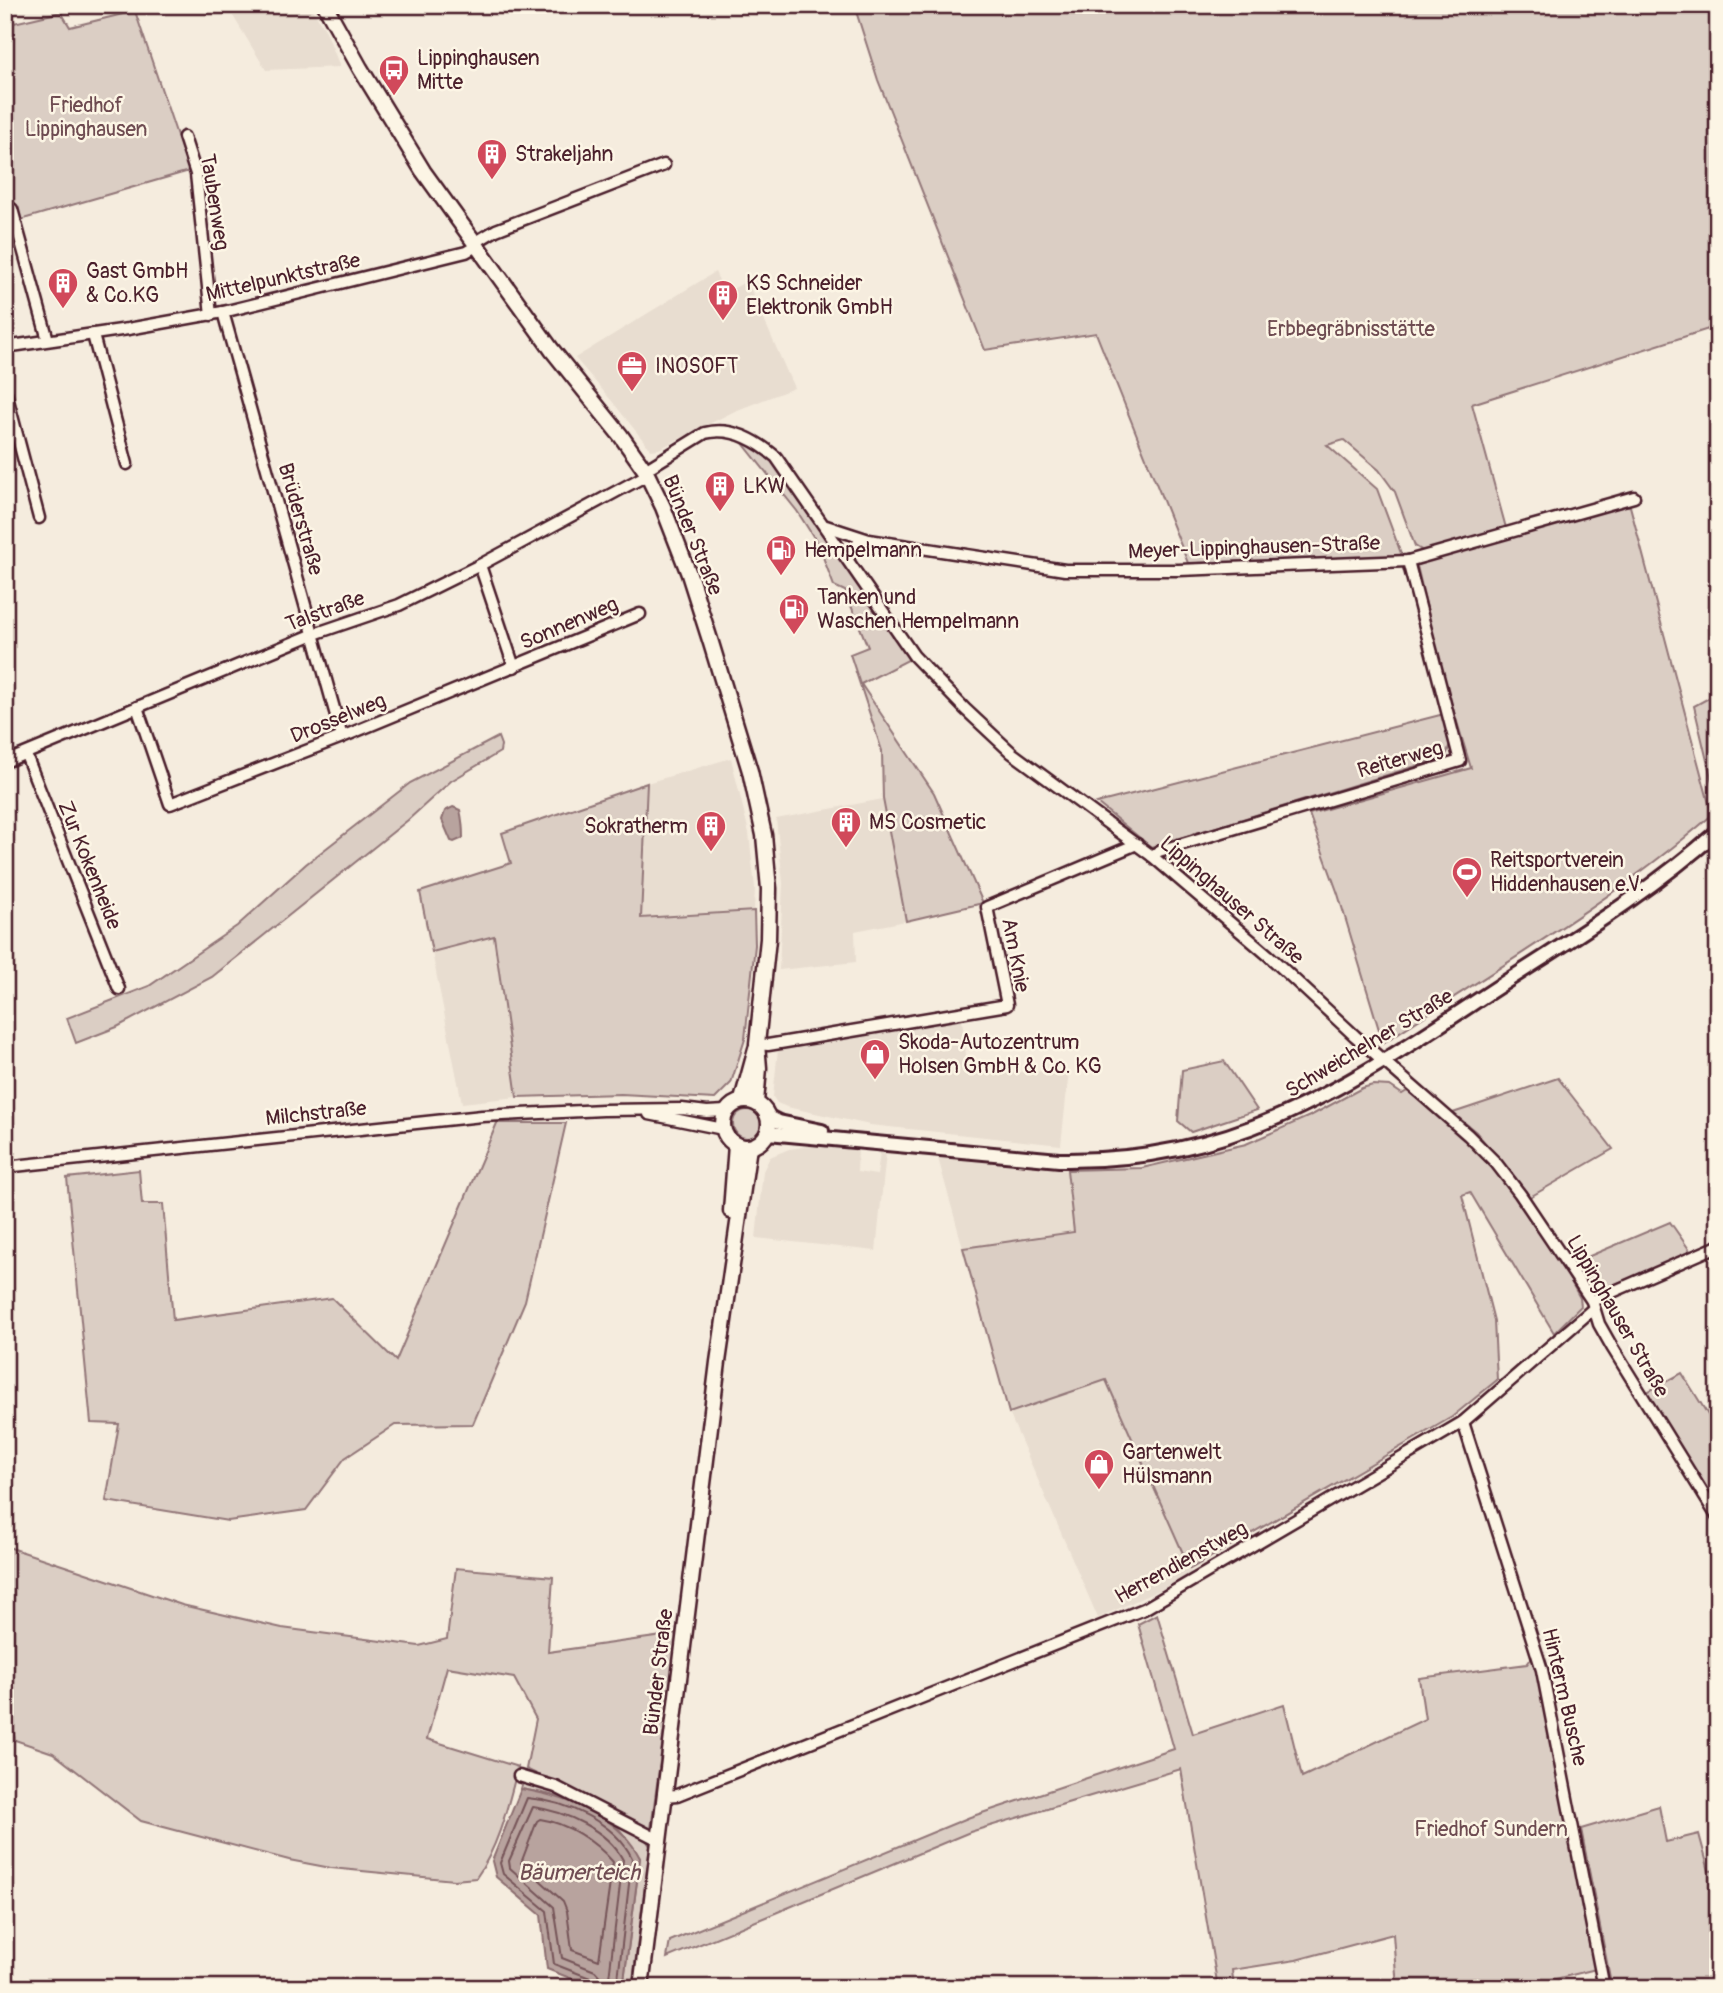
<svg xmlns="http://www.w3.org/2000/svg" width="1723" height="1993" font-family="Pangolin,sans-serif">
	<rect width="100%" height="100%" fill="#f5ecde"/>
	<filter id="ink" filterUnits="userSpaceOnUse"><feTurbulence type="fractalNoise" baseFrequency=".0143" numOctaves="2"/><feDisplacementMap in="SourceGraphic" scale="14" xChannelSelector="R" yChannelSelector="G"/><feConvolveMatrix kernelMatrix="1 2 1 2 8 2 1 2 1" color-interpolation-filters="sRGB"/></filter>
	<g filter="url(#ink)">
		<g fill="#e8ddd0">
			<path d="M 230,5 L 309,5 L 326,31 L 340,67 L 266,70 L 233,16 Z"/>
			<path d="M 715,272 L 725,293 L 747,281 L 794,388 L 735,411 L 659,449 L 651,450 L 611,400 L 575,358 Z"/>
			<path d="M 731,758 L 749,833 L 755,888 L 754,911 L 641,918 L 647,783 Z"/>
			<path d="M 883,799 L 906,921 L 855,931 L 856,962 L 779,970 L 783,883 L 776,819 Z"/>
			<path d="M 494,936 L 517,1097 L 462,1103 L 432,952 Z"/>
			<path d="M 953,1019 L 962,1019 L 968,1073 L 1069,1071 L 1061,1145 L 870,1125 L 787,1107 L 777,1103 L 773,1097 L 778,1049 Z"/>
			<path d="M 810,1146 L 858,1149 L 857,1172 L 877,1175 L 880,1152 L 886,1153 L 876,1251 L 756,1238 L 763,1171 L 770,1157 L 789,1149 Z"/>
			<path d="M 938,1158 L 1067,1170 L 1075,1232 L 963,1248 Z"/>
			<path d="M 1106,1380 L 1192,1575 L 1098,1618 L 1009,1413 Z"/>
		</g>
		<g fill="#dbcec4" stroke="#927678" stroke-width="2">
			<path d="M 854,5 L 1718,5 L 1718,326 L 1472,404 L 1506,528 L 1423,551 L 1415,546 L 1395,492 L 1379,470 L 1344,440 L 1327,445 L 1377,489 L 1402,556 L 1258,562 L 1188,563 L 1096,333 L 985,350 L 878,80 Z"/>
			<path d="M 135,11 L 189,171 L 20,220 L 17,208 L 5,211 L 5,25 L 61,12 L 70,27 Z"/>
			<path d="M 742,442 L 750,444 L 776,464 L 910,659 L 861,684 L 934,793 L 983,903 L 906,921 L 883,799 L 882,751 L 850,654 L 868,647 L 845,591 L 834,586 L 818,544 L 797,511 Z"/>
			<path d="M 1624,506 L 1630,506 L 1712,815 C 1611,902 1494,970 1383,1043 L 1338,894 L 1309,814 L 1471,768 L 1443,676 L 1417,566 L 1421,562 Z"/>
			<path d="M 1718,693 L 1718,792 L 1713,786 L 1694,706 Z"/>
			<path d="M 1444,714 L 1450,743 L 1446,757 L 1151,847 L 1097,803 Z"/>
			<path d="M 498,737 L 501,745 L 500,752 L 451,781 L 408,820 L 212,977 L 117,1027 L 76,1043 L 67,1018 L 149,986 L 237,926 L 306,864 L 410,783 Z"/>
			<path d="M 647,783 L 641,918 L 754,911 L 755,945 L 745,1039 L 731,1083 L 715,1099 L 621,1094 L 517,1097 L 494,936 L 432,952 L 420,892 L 511,863 L 502,833 Z"/>
			<path d="M 1224,1061 L 1257,1110 L 1191,1132 L 1178,1121 L 1182,1070 Z"/>
			<path d="M 1558,1078 L 1613,1149 L 1530,1197 L 1476,1132 L 1453,1113 Z"/>
			<path d="M 1373,1085 L 1390,1086 L 1402,1094 L 1407,1091 C 1436,1113 1464,1136 1488,1163 C 1523,1202 1556,1253 1580,1298 L 1581,1306 L 1554,1333 L 1470,1192 L 1462,1195 L 1494,1321 L 1497,1380 L 1452,1417 L 1190,1569 L 1106,1380 L 1009,1413 L 963,1248 L 1074,1232 L 1067,1170 L 1142,1168 L 1246,1144 L 1312,1115 L 1362,1088 Z"/>
			<circle cx="747" cy="1124" r="14"/>
			<path d="M 497,1123 L 566,1123 L 525,1301 L 473,1424 L 395,1425 L 345,1458 L 306,1510 L 228,1521 L 106,1501 L 119,1424 L 91,1423 L 67,1178 L 139,1170 L 142,1204 L 163,1204 L 173,1320 L 332,1298 L 396,1361 Z"/>
			<path d="M 1670,1222 L 1691,1252 L 1604,1289 L 1586,1283 L 1573,1263 Z"/>
			<path d="M 1682,1373 L 1718,1431 L 1718,1489 L 1709,1493 L 1645,1393 Z"/>
			<path d="M 5,1546 L 182,1605 L 282,1628 L 419,1646 L 447,1639 L 456,1568 L 553,1577 L 548,1652 L 677,1634 L 651,1829 L 526,1769 L 536,1719 L 514,1678 L 447,1667 L 427,1739 L 518,1767 C 508,1805 499,1846 476,1878 L 454,1880 L 331,1868 L 289,1860 L 141,1821 L 53,1753 L 15,1740 L 5,1691 Z"/>
			<path d="M 1157,1614 L 1193,1734 L 1284,1704 L 1302,1777 L 1425,1719 L 1419,1678 L 1527,1664 L 1533,1656 L 1542,1682 L 1578,1886 L 1596,1969 L 1519,1988 L 1397,1988 L 1393,1934 L 1296,1960 L 1232,1970 L 1234,1988 L 1218,1988 L 1181,1769 L 970,1832 L 667,1958 L 670,1941 L 970,1817 L 1174,1749 L 1138,1624 Z"/>
			<path d="M 523,1782 L 558,1791 L 645,1838 L 650,1846 L 632,1988 L 623,1988 L 640,1858 C 633,1848 626,1836 617,1827 C 592,1804 554,1794 521,1789 Z"/>
			<path d="M 1659,1806 L 1666,1842 L 1699,1834 L 1709,1871 L 1718,1870 L 1718,1988 L 1612,1988 L 1581,1829 Z"/>
		</g>
		<g fill="#b8a39e" stroke="#8c6e70" stroke-width="2">
			<path d="M 453,807 L 460,810 C 462,818 463,829 463,838 L 454,842 L 451,841 L 442,820 L 445,811 Z"/>
			<path d="M 521,1789 C 567,1797 618,1814 640,1858 L 623,1988 L 595,1988 L 547,1969 L 541,1915 L 496,1877 L 492,1861 Z"/>
		</g>
		<g fill="none" stroke-linecap="round" stroke-linejoin="round">
			<g stroke="#765459" stroke-width="2">
				<path d="M 533,1807 C 564,1811 608,1830 623,1860 L 609,1978 L 606,1981 L 603,1980 L 595,1971 L 562,1958 L 554,1907 L 510,1868 L 509,1861 Z"/>
				<path d="M 540,1819 C 567,1823 595,1841 613,1862 L 599,1960 L 572,1950 L 567,1911 L 563,1901 L 521,1863 L 537,1821 Z"/>
				<path d="M 595,1988 L 590,1978 L 554,1964 L 547,1911 L 503,1874 L 500,1863 L 527,1798 C 565,1801 615,1822 632,1858 L 617,1988"/>
			</g>
			<g stroke="#4a1f2b" stroke-width="15">
				<g id="minor">
					<path d="M 184,137 L 196,174 L 211,315"/>
					<path d="M 12,209 L 48,340"/>
					<path d="M 476,242 L 496,230 L 664,165"/>
					<path d="M 223,312 L 342,737"/>
					<path d="M 93,335 L 127,464"/>
					<path d="M 5,347 L 128,329 L 223,312 L 466,252 L 478,245"/>
					<path d="M 5,389 L 39,518"/>
					<path d="M 645,470 L 705,433 C 732,426 756,440 776,457 L 914,656 L 965,709 L 1012,753 L 1152,856 L 1268,955 L 1355,1036 L 1468,1135 L 1496,1163 L 1520,1194 L 1592,1301 L 1599,1324 L 1612,1347 L 1718,1518"/>
					<path d="M 826,526 L 869,540 L 1065,570 L 1179,570 L 1408,561 L 1634,497"/>
					<path d="M 848,559 L 855,546 L 869,540"/>
					<path d="M 480,565 L 514,667"/>
					<path d="M 137,707 L 170,804 L 342,737 L 640,614"/>
					<path d="M 26,755 L 119,989"/>
					<path d="M 5,762 L 314,634 L 399,605 L 480,565 L 647,475"/>
					<path d="M 1152,856 L 1159,851 L 1460,761 L 1408,561"/>
					<path d="M 757,1044 L 768,1045 L 1007,1005 L 987,907 L 1137,844"/>
					<path d="M 649,1114 L 723,1129"/>
					<path d="M 5,1167 L 482,1116 L 603,1110 L 682,1109 L 707,1112 L 726,1111"/>
					<path d="M 1592,1301 L 1718,1246"/>
					<path d="M 1463,1422 L 1542,1670 L 1604,1988"/>
					<path d="M 519,1776 L 556,1787 L 659,1840"/>
					<path d="M 664,1796 L 677,1795 L 1144,1609 L 1463,1422 L 1593,1309"/>
				</g>
			</g>
			<g stroke="#4a1f2b" stroke-width="18">
				<g id="tertiary">
					<path d="M 769,1117 L 779,1122 L 822,1131"/>
					<path d="M 768,1133 L 1059,1160 C 1247,1163 1358,1078 1507,981 C 1580,934 1653,889 1718,831"/>
				</g>
			</g>
			<g stroke="#4a1f2b" stroke-width="19">
				<g id="secondary">
					<path d="M 325,5 L 360,68 L 423,171 L 552,350 L 621,436 L 645,470 L 663,507 L 689,574 L 711,643 L 750,771 L 764,835 L 769,889 L 768,939 L 757,1044 L 759,1068 L 756,1102"/>
					<path d="M 742,1100 L 756,1049"/>
					<circle cx="746" cy="1124" r="23"/>
					<path d="M 731,1211 L 736,1145"/>
					<path d="M 641,1988 L 718,1362 L 749,1147"/>
				</g>
			</g>
			<use href="#minor" stroke="#fcf5e5" stroke-width="10"/>
			<use href="#tertiary" stroke="#fcf5e5" stroke-width="12"/>
			<use href="#secondary" stroke="#fcf5e5" stroke-width="14"/>
		</g>
	</g>
	<defs>
		<g id="bus-pin" transform="scale(1.575)"><path d="M0 17L-7.5 6A9.5 9.5 0 1 1 7.5 6Z" fill="#d1495b" stroke="#fcf5e5"/><path d="M-5-6H5V4H4V6H2V4H-2V6H-4V4H-5ZM-3.5-4V0h7V-4ZM-3.5 1.2v1.5H-2V1.2ZM2 1.2v1.5H3.5V1.2Z" fill="#fff"/></g>
		<g id="building-pin" transform="scale(1.575)"><path d="M0 17L-7.5 6A9.5 9.5 0 1 1 7.5 6Z" fill="#d1495b" stroke="#fcf5e5"/><path d="M-4-6H4V6H1V3H-1V6H-4ZM-2.5-4.3h1.7v1.8h-1.7ZM.8-4.3h1.7v1.8H.8ZM-2.5-1h1.7V.8h-1.7ZM.8-1h1.7V.8H.8Z" fill="#fff"/></g>
		<g id="office-pin" transform="scale(1.575)"><path d="M0 17L-7.5 6A9.5 9.5 0 1 1 7.5 6Z" fill="#d1495b" stroke="#fcf5e5"/><path d="M-6-3h4V-5.5h4V-3h4V5H-6ZM-1-4.5V-3h2v-1.5ZM-6 0V1H6V0Z" fill="#fff"/></g>
		<g id="fuel-pin" transform="scale(1.575)"><path d="M0 17L-7.5 6A9.5 9.5 0 1 1 7.5 6Z" fill="#d1495b" stroke="#fcf5e5"/><path d="M-5.5-6h7V0h2V4h1.3V-2.5L3-4.5l.8-.8L6-3V5H2.5V1h-1V6h-7ZM-4.2-4.7v3.2H.2V-4.7Z" fill="#fff"/></g>
		<g id="stadium-pin" transform="scale(1.575)"><path d="M0 17L-7.5 6A9.5 9.5 0 1 1 7.5 6Z" fill="#d1495b" stroke="#fcf5e5"/><path d="M0-5a6.5 5 0 1 0 0 10a6.5 5 0 1 0 0-10ZM-3.5-1.8h7v3.6h-7Z" fill="#fff"/></g>
		<g id="shop-pin" transform="scale(1.575)"><path d="M0 17L-7.5 6A9.5 9.5 0 1 1 7.5 6Z" fill="#d1495b" stroke="#fcf5e5"/><path d="M-5-2.5h2.3a2.7 3.5 0 0 1 5.4 0H5L5.5 6h-11ZM-1.5-2.5h3a1.5 2.3 0 0 0-3 0Z" fill="#fff"/></g>
	</defs>
	<g fill-rule="evenodd">
		<use href="#bus-pin" x="394" y="70"/>
		<use href="#building-pin" x="492" y="154"/>
		<use href="#building-pin" x="63" y="283"/>
		<use href="#building-pin" x="723" y="295"/>
		<use href="#office-pin" x="632" y="366"/>
		<use href="#building-pin" x="720" y="486"/>
		<use href="#fuel-pin" x="781" y="550"/>
		<use href="#fuel-pin" x="794" y="609"/>
		<use href="#building-pin" x="846" y="822"/>
		<use href="#building-pin" x="711" y="826"/>
		<use href="#stadium-pin" x="1467" y="872"/>
		<use href="#shop-pin" x="875" y="1054"/>
		<use href="#shop-pin" x="1099" y="1464"/>
	</g>
	<g text-anchor="middle" stroke-width="5" stroke-linejoin="round" paint-order="stroke">
		<g font-size="21" fill="#4a1f2b" stroke="#fcf5e5" text-anchor="start">
			<text x="417" y="65">Lippinghausen<tspan x="417" dy="24">Mitte</tspan></text>
			<text x="515" y="161">Strakeljahn</text>
			<text x="86" y="278">Gast GmbH<tspan x="86" dy="24">&amp; Co.KG</tspan></text>
			<text x="746" y="290">KS Schneider<tspan x="746" dy="24">Elektronik GmbH</tspan></text>
			<text x="655" y="373">INOSOFT</text>
			<text x="743" y="493">LKW</text>
			<text x="804" y="557">Hempelmann</text>
			<text x="817" y="604">Tanken und<tspan x="817" dy="24">Waschen Hempelmann</tspan></text>
			<text x="869" y="829">MS Cosmetic</text>
			<text x="688" y="833" text-anchor="end">Sokratherm</text>
			<text x="1490" y="867">Reitsportverein<tspan x="1490" dy="24">Hiddenhausen e.V.</tspan></text>
			<text x="898" y="1049">Skoda-Autozentrum<tspan x="898" dy="24">Holsen GmbH &amp; Co. KG</tspan></text>
			<text x="1122" y="1459">Gartenwelt<tspan x="1122" dy="24">Hülsmann</tspan></text>
		</g>
		<g font-size="21" fill="#6e4b51" stroke="#fcf5e5">
			<text x="86" y="112">Friedhof<tspan x="86" dy="24">Lippinghausen</tspan></text>
			<text x="1351" y="336">Erbbegräbnisstätte</text>
			<text x="1491" y="1836">Friedhof Sundern</text>
		</g>
		<g font-size="21" fill="#4a1f2b" stroke="#fcf5e5">
			<text transform="translate(215 202) rotate(81)" y="7">Taubenweg</text>
			<text transform="translate(283 277) rotate(-13)" y="7">Mittelpunktstraße</text>
			<text transform="translate(301 519) rotate(74)" y="7">Brüderstraße</text>
			<text transform="translate(693 535) rotate(68)" y="7">Bünder Straße</text>
			<text transform="translate(1254 547) rotate(-2)" y="7">Meyer-Lippinghausen-Straße</text>
			<text transform="translate(325 611) rotate(-20)" y="7">Talstraße</text>
			<text transform="translate(569 623) rotate(-23)" y="7">Sonnenweg</text>
			<text transform="translate(338 718) rotate(-22)" y="7">Drosselweg</text>
			<text transform="translate(1400 759) rotate(-16)" y="7">Reiterweg</text>
			<text transform="translate(90 865) rotate(68)" y="7">Zur Kokenheide</text>
			<text transform="translate(1232 900) rotate(41)" y="7">Lippinghauser Straße</text>
			<text transform="translate(1016 955) rotate(79)" y="7">Am Knie</text>
			<text transform="translate(1369 1043) rotate(-31)" y="7">Schweichelner Straße</text>
			<text transform="translate(316 1113) rotate(-6)" y="7">Milchstraße</text>
			<text transform="translate(1618 1316) rotate(60)" y="7">Lippinghauser Straße</text>
			<text transform="translate(1181 1562) rotate(-29)" y="7">Herrendienstweg</text>
			<text transform="translate(658 1672) rotate(-83)" y="7">Bünder Straße</text>
			<text transform="translate(1565 1697) rotate(77)" y="7">Hinterm Busche</text>
		</g>
		<g font-size="23" font-style="italic" fill="#704d53" stroke="#fcf5e5">
			<text x="579" y="1880">Bäumerteich</text>
		</g>
	</g>
	<rect width="1723" height="1993" fill="none" stroke="#fcf5e5" stroke-width="28"/>
	<rect x="14" y="14" width="1695" height="1965" fill="none" stroke="#4a1f2b" stroke-width="2.5" filter="url(#ink)"/>
</svg>
